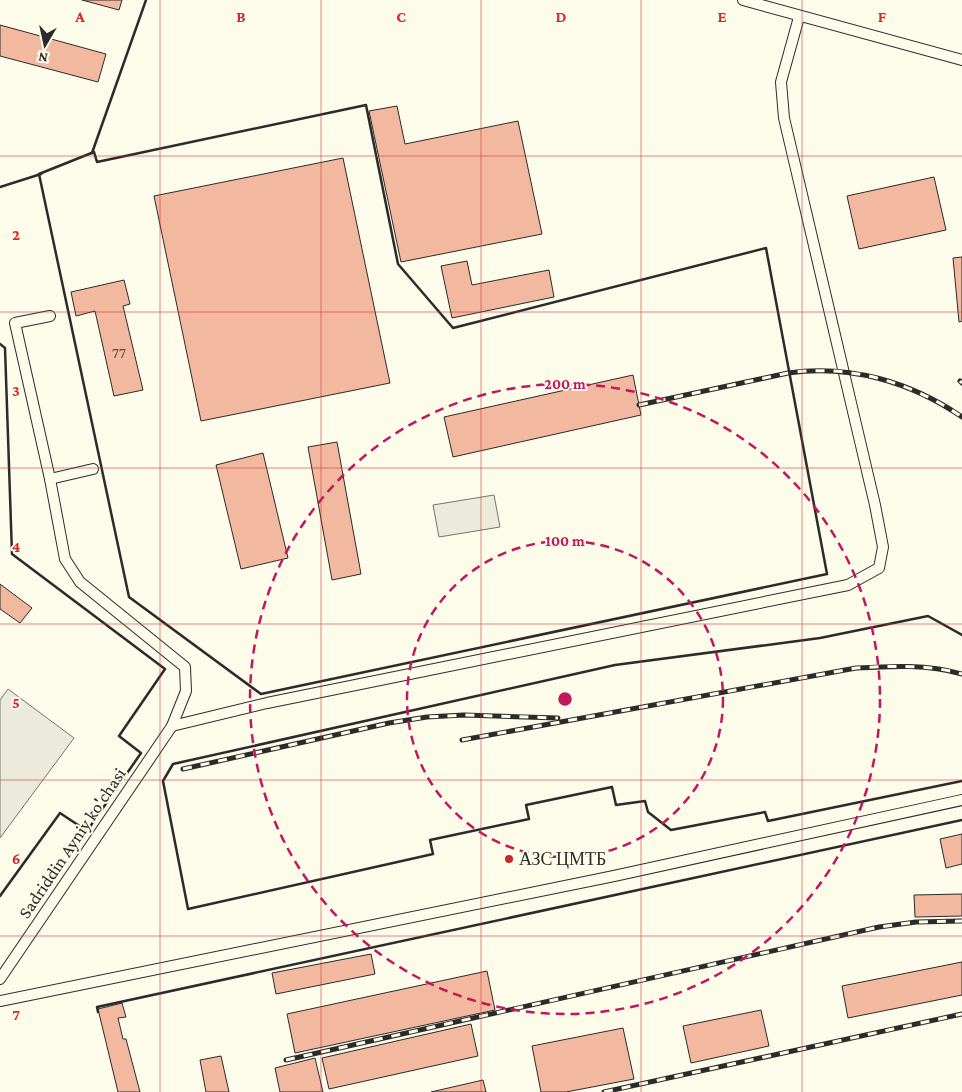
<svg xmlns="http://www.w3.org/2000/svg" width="962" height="1092" font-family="'Crimson Pro',serif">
	<rect width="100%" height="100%" fill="#fdfbea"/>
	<g fill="#ecebdb" stroke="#74746e">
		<path d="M 494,495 L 500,527 L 439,537 L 433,505 Z"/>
		<path d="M 8,689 L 74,738 L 0,838 L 0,700 Z"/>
	</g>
	<g fill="#f2b8a0" stroke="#2b2b2b">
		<path d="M 82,0 L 122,0 L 119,10 Z"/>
		<path d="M 0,25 L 106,54 L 98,82 L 0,56 Z"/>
		<path d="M 397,106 L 405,144 L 518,121 L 542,234 L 401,262 L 369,111 Z"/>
		<path d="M 343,158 L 390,383 L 201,421 L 154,196 Z"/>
		<path d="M 934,177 L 946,230 L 859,249 L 847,196 Z"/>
		<path d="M 962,257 L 962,321 L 959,322 L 953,258 Z"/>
		<path d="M 467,261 L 472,285 L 549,270 L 554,297 L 452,318 L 441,266 Z"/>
		<path d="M 124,280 L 130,304 L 123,306 L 143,390 L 114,396 L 95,311 L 76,316 L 71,292 Z"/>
		<path d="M 633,375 L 641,415 L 453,457 L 444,417 Z"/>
		<path d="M 337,442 L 361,574 L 332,580 L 308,447 Z"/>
		<path d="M 263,453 L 288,558 L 241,569 L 216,465 Z"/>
		<path d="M 0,584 L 32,608 L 20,623 L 0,609 Z"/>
		<path d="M 962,834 L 962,864 L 946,868 L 940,839 Z"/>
		<path d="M 962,894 L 962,916 L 915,917 L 914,895 Z"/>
		<path d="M 371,954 L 375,974 L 276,994 L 272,973 Z"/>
		<path d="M 962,962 L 962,995 L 848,1018 L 842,986 Z"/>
		<path d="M 487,971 L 495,1010 L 295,1053 L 287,1014 Z"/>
		<path d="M 122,1003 L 126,1017 L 118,1018 L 123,1039 L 126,1039 L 140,1092 L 118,1092 L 98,1009 Z"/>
		<path d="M 761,1010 L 769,1046 L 691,1063 L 683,1026 Z"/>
		<path d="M 471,1024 L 478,1056 L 329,1089 L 322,1058 Z"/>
		<path d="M 623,1028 L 634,1079 L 566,1092 L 541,1092 L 532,1046 Z"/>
		<path d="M 221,1056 L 229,1092 L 206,1092 L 200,1060 Z"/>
		<path d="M 315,1058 L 323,1092 L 280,1092 L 275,1068 Z"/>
		<path d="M 483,1080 L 486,1092 L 431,1092 Z"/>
	</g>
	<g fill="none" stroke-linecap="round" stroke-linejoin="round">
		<g stroke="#2b2b2b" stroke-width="12">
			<g id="street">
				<path d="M 743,0 L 962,60"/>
				<path d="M 50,479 L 93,469"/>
				<path d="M 172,726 L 267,703 L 848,585 L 879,568 L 883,547 L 875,505 L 784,118 L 781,82 L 799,17"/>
				<path d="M 0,979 L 172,726 L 186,691 L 185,667 L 80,582 L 65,559 L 50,479 L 15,323 L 50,316"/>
				<path d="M 0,1001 L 614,876 L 962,800"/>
			</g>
		</g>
		<use href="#street" stroke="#fdfbea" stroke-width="10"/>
		<g stroke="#2b2b2b" stroke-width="5">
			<g id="rail">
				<path d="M 960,381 L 962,383"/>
				<path d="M 639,405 L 788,373 C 850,364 911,382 962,417"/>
				<path d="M 462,740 L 856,668 C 892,666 927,664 962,674"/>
				<path d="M 183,769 L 389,723 L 427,717 L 464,715 L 558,718"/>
				<path d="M 286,1060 L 879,927 L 916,922 L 962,921"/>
				<path d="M 604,1092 L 962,1014"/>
			</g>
		</g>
		<use href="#rail" stroke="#fdfbea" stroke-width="3" stroke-dasharray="9" stroke-linecap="butt"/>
		<g stroke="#2b2b2b" stroke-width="2.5">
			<path d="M 366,105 L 398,264 L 453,328 L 766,248 L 827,574 L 261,694 L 129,597 L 39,174 L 94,152 L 97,162 Z"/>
			<path d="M 92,153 L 146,0"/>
			<path d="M 0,187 L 41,174"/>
			<path d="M 0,344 L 5,348 L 12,554 L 165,669 L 119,736 L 141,753 L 87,831 L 60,813 L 0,896"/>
			<path d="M 962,635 L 928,616 L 820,638 L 615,665 L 173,764 L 163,781 L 188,909 L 433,854 L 430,840 L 529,819 L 526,805 L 612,787 L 616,805 L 645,801 L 648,812 L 671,830 L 765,812 L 768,821 L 962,781"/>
			<path d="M 98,1012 L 97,1007 L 962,820"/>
		</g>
	</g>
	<path fill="none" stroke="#d62828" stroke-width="1" stroke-opacity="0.55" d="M 160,0 L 160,1092M 321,0 L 321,1092M 481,0 L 481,1092M 641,0 L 641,1092M 802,0 L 802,1092M 0,156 L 962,156M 0,312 L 962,312M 0,468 L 962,468M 0,624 L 962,624M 0,780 L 962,780M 0,936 L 962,936"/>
	<g fill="none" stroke="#c2185b" stroke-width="2.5" stroke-dasharray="9 6">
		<circle cx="565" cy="699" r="158"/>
		<circle cx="565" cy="699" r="315"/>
	</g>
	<circle fill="#c62828" stroke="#fdfbea" stroke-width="2" cx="509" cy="859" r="5"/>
	<g text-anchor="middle" stroke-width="4" stroke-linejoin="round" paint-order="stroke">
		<g font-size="15" fill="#5d4e48">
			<text x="119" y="358">77</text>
		</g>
		<g font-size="18" fill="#2b2b2b" stroke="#fdfbea">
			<text transform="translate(72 843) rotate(-56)" y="6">Sadriddin Ayniy ko'chasi</text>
		</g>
		<g font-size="18" fill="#2b2b2b" stroke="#fdfbea" text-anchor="start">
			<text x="519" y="865">АЗС ЦМТБ</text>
		</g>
	</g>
	<g font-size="16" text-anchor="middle" font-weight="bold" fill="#d62828" stroke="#fdfbea" stroke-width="4" stroke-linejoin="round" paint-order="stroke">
		<text x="80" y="22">A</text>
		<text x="241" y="22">B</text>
		<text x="401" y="22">C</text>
		<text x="561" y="22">D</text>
		<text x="722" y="22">E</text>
		<text x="882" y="22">F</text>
		<text x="16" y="240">2</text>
		<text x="16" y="396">3</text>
		<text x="16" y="552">4</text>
		<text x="16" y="708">5</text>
		<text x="16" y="864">6</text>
		<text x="16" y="1020">7</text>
	</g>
	<circle cx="565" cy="699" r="8" fill="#c2185b" stroke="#fdfbea" stroke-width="2.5"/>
	<g font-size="15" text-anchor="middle" font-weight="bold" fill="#c2185b" stroke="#fdfbea" stroke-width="4" stroke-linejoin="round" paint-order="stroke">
		<text x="565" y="389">200 m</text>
		<text x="565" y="546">100 m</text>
	</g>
	<g transform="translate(45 45) rotate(189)" stroke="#fdfbea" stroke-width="4" paint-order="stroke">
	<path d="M0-4L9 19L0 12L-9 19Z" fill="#2b2b2b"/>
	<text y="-8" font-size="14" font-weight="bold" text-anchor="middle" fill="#2b2b2b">N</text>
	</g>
</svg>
